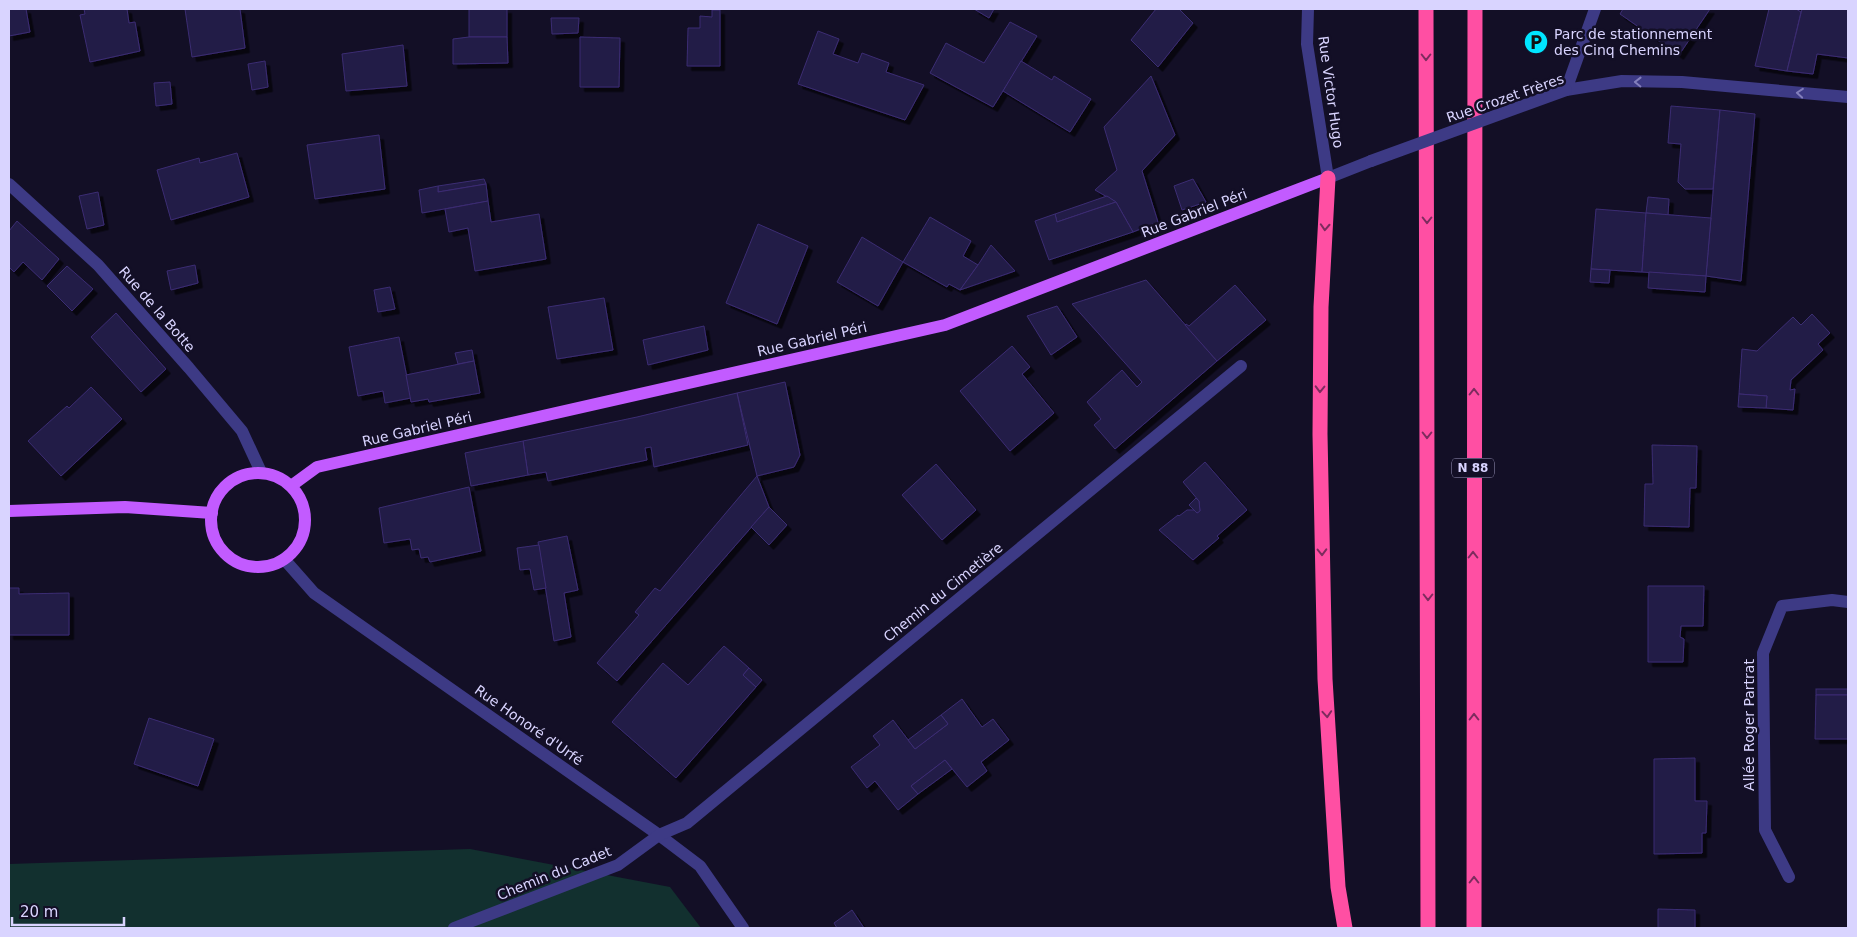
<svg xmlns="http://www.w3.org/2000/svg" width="1857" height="937" font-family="'DejaVu Sans',sans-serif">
	<defs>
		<filter id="shadow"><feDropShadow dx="4.5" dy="4.5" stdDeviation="0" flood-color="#0009"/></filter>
	</defs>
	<rect width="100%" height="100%" fill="#130f26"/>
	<path fill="#12302f" d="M 470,849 L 670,887 L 701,928 L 9,928 L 9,864 Z"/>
	<g fill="#241b47" stroke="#3b2d73" filter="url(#shadow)">
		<path d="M 9,9 L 26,9 L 30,32 L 9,36 Z"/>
		<path d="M 84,9 L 127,9 L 129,23 L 135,22 L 140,51 L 90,62 L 80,15 L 85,14 Z"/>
		<path d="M 185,9 L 240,9 L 245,48 L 192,57 Z"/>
		<rect x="469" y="9" width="38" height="28"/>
		<path d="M 974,9 L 994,9 L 989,18 Z"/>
		<path d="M 1156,9 L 1179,9 L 1193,23 L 1158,67 L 1131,40 Z"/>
		<path d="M 1623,9 L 1710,9 L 1679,55 L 1620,14 Z"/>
		<path d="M 1769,9 L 1796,9 L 1801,12 L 1787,71 L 1755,66 Z"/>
		<path d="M 1802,9 L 1848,9 L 1848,58 L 1817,54 L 1813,74 L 1787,71 Z"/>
		<path d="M 712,10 L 720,10 L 720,66 L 687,66 L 688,28 L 700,28 L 700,16 L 712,17 Z"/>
		<path d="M 551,18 L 579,18 L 578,33 L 552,34 Z"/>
		<path d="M 1010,22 L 1037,36 L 993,107 L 930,73 L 946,43 L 984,63 Z"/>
		<path d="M 818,31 L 839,39 L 833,54 L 858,63 L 862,53 L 889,63 L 886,72 L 924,85 L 905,120 L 798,84 Z"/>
		<path d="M 469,37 L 507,37 L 508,63 L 453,64 L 453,39 Z"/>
		<path d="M 580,37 L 620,38 L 619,87 L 580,87 Z"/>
		<path d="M 403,45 L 407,86 L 346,91 L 342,54 Z"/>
		<path d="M 265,61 L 268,87 L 252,90 L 248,64 Z"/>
		<path d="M 1021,61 L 1052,80 L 1054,76 L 1091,99 L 1070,132 L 1003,91 Z"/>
		<path d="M 1151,76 L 1175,135 L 1142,171 L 1158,222 L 1133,232 L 1116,202 L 1095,190 L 1117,170 L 1104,127 Z"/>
		<path d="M 170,82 L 172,104 L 156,106 L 154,83 Z"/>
		<path d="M 1671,106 L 1720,110 L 1713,189 L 1685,189 L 1678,182 L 1681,144 L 1668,143 Z"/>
		<path d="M 1720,110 L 1755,114 L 1741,281 L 1706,276 Z"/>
		<path d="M 379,135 L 385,189 L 315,199 L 307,145 Z"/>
		<path d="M 237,153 L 249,197 L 171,220 L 157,170 L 199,158 L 200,163 Z"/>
		<path d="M 484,179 L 486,184 L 438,192 L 438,186 Z"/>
		<path d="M 1193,179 L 1206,202 L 1182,210 L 1174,186 Z"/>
		<path d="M 486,184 L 488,201 L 422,213 L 419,190 L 438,186 L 438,192 Z"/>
		<path d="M 98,192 L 104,225 L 87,229 L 79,196 Z"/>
		<path d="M 1107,196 L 1116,202 L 1057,222 L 1055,214 Z"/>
		<path d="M 1648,197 L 1669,199 L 1668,215 L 1646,213 Z"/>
		<path d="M 488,201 L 491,222 L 539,214 L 546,259 L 475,271 L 468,228 L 449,232 L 445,209 Z"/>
		<path d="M 1116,202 L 1133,232 L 1049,260 L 1035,221 L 1055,214 L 1057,222 Z"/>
		<path d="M 1596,209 L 1646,213 L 1642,272 L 1591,269 Z"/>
		<path d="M 1646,213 L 1711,218 L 1706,276 L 1642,272 Z"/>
		<path d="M 930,217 L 971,241 L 963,256 L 978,265 L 960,290 L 949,284 L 947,287 L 903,262 Z"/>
		<path d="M 17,221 L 59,259 L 42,280 L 23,262 L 14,272 L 9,267 L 9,231 Z"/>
		<path d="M 758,224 L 808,246 L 777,324 L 726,303 Z"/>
		<path d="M 862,237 L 903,262 L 878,306 L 837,282 Z"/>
		<path d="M 991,245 L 1015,271 L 960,290 L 978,265 Z"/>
		<path d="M 195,265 L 198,283 L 171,290 L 167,271 Z"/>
		<path d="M 67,266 L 93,289 L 72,311 L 47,286 Z"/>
		<path d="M 1591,269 L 1610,270 L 1609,283 L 1590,282 Z"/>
		<path d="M 1649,272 L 1706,276 L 1705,292 L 1648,288 Z"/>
		<path d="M 1146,280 L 1217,361 L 1115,449 L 1094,425 L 1101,419 L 1087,402 L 1122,370 L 1137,387 L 1142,382 L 1072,304 Z"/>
		<path d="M 1235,285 L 1266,320 L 1217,361 L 1185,325 L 1186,324 L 1189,326 Z"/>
		<path d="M 390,287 L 395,309 L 378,312 L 374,290 Z"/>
		<path d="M 604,298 L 613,350 L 557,359 L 548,307 Z"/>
		<path d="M 1057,306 L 1077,337 L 1051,355 L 1027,316 Z"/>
		<path d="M 116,313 L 166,369 L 141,392 L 91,337 Z"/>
		<path d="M 1812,314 L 1830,333 L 1818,344 L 1823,350 L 1791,380 L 1790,390 L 1795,389 L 1793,410 L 1766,408 L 1767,396 L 1739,394 L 1742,349 L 1757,351 L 1793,317 L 1801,325 Z"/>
		<path d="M 704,326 L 708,350 L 648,365 L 643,340 Z"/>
		<path d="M 399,337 L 411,398 L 385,403 L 383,391 L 358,396 L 349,347 Z"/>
		<path d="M 1012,346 L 1030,367 L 1022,374 L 1054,413 L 1010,451 L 960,391 Z"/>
		<path d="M 472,350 L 474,361 L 458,364 L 455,353 Z"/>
		<path d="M 474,361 L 480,393 L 429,402 L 428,399 L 411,402 L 406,375 Z"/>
		<path d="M 785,382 L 800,455 L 794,467 L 757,476 L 737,393 Z"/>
		<path d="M 91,387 L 122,419 L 61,476 L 28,441 L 67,406 L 69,408 Z"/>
		<path d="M 737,393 L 748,445 L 654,467 L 651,447 L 645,448 L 647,460 L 548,481 L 546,472 L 528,475 L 523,441 L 637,417 Z"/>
		<path d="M 1739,394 L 1767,396 L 1766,408 L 1738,407 Z"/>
		<path d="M 523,441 L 528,475 L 471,486 L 465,453 Z"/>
		<path d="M 1652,445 L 1697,446 L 1696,488 L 1690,488 L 1689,527 L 1644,526 L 1645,484 L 1653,484 Z"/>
		<path d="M 1205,462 L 1247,510 L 1217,536 L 1219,538 L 1193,560 L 1159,530 L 1178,515 L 1179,516 L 1187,510 L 1194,510 L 1197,513 L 1200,511 L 1199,501 L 1183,482 Z"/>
		<path d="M 936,464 L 976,510 L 942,540 L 902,495 Z"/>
		<path d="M 757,476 L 769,507 L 617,681 L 597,663 L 639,615 L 635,612 L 655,588 L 660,591 Z"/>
		<path d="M 469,487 L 481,551 L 430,562 L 428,557 L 421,558 L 419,549 L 412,550 L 410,539 L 384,543 L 379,508 Z"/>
		<path d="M 1196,498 L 1199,501 L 1200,511 L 1197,513 L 1189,505 Z"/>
		<path d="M 769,507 L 787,525 L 769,545 L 751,527 Z"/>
		<path d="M 567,536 L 578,590 L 564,593 L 571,637 L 554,641 L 538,542 Z"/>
		<path d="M 539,545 L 546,588 L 534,590 L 530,569 L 520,570 L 517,548 Z"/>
		<path d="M 1648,586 L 1704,586 L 1703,626 L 1681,626 L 1680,637 L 1684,639 L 1683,662 L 1648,662 Z"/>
		<path d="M 9,588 L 19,588 L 19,594 L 69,593 L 69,635 L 9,635 Z"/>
		<path d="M 724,646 L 749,668 L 743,675 L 756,687 L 676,778 L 612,722 L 663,663 L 688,685 Z"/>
		<path d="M 749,668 L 762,680 L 756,687 L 743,675 Z"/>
		<rect x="1816" y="689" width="32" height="6"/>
		<path d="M 1816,695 L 1848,695 L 1848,739 L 1815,739 Z"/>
		<path d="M 962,699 L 982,727 L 993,719 L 1009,740 L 981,762 L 987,771 L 967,787 L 945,760 L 911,786 L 918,794 L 898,810 L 875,781 L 867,788 L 851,767 L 880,745 L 873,736 L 893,720 L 915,749 L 948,724 L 941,715 Z"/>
		<path d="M 941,715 L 948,724 L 915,749 L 908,740 Z"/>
		<path d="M 149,718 L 214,739 L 198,786 L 134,764 Z"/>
		<path d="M 1695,758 L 1695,801 L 1707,801 L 1706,833 L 1702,833 L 1702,853 L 1654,854 L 1654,759 Z"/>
		<path d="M 945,760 L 952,769 L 918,794 L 911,786 Z"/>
		<path d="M 1658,909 L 1695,910 L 1695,928 L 1658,928 Z"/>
		<path d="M 852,910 L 864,928 L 837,928 L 834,923 Z"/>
	</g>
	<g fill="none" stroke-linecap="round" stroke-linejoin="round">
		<g stroke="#3d3a85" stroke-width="12">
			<path d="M 1308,9 L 1307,44 L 1328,178 L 1371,161"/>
			<path d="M 1595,9 L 1566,90 L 1622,81 L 1682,82 L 1848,97"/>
			<path d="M 9,184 L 98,265 L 189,368 L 242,431 L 261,472"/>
			<path d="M 284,559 L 314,593 L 659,835 L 700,866 L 743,928"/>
			<path d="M 1789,877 L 1765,830 L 1763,653 L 1782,606 L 1832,600 L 1848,602"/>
			<path d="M 454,928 L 618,865 L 659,835 L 687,823 L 1241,366"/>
		</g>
		<g stroke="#c25bff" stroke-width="12">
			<circle cx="258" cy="520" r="47"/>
			<path d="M 291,486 L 317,467 L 945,325 L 1328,178"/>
			<path d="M 9,511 L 125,507 L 212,513"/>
		</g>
		<g stroke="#ff4fa3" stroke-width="15">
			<path d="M 1426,9 L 1428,928"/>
			<path d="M 1328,178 L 1321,307 L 1320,434 L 1325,679 L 1338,887 L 1345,928"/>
			<path d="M 1474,928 L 1475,9"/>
		</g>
		<path stroke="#3d3a85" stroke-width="12" d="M 1371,161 L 1566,90"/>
	</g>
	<defs><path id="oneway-chevron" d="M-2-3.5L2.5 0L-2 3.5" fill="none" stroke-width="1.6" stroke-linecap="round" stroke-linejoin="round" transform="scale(1.25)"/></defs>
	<g stroke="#7d2c5e">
		<use href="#oneway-chevron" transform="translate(1426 57) rotate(90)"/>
		<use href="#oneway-chevron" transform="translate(1427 220) rotate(90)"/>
		<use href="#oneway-chevron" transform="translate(1325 227) rotate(93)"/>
		<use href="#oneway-chevron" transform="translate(1320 389) rotate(91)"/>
		<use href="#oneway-chevron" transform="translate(1474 392) rotate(-90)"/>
		<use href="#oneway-chevron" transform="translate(1427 435) rotate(90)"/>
		<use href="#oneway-chevron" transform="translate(1322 552) rotate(89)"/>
		<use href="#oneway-chevron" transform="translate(1473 555) rotate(-90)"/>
		<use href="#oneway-chevron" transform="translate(1428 597) rotate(90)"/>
		<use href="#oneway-chevron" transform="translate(1327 714) rotate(86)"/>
		<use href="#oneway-chevron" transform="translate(1474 717) rotate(-90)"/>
		<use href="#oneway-chevron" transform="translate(1474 880) rotate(-90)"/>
	</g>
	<g stroke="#837fbc">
		<use href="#oneway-chevron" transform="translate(1638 82) rotate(-179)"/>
		<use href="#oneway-chevron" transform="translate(1800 93) rotate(-175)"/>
	</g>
	<defs>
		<g id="parking-disc" transform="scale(1.25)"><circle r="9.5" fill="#00e5ff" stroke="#130f26"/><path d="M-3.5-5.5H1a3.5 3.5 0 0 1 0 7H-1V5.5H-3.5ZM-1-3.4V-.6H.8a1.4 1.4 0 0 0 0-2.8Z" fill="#111"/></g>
	</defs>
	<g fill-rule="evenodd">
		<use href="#parking-disc" x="1536" y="42"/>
	</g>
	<g text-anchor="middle" stroke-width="5" stroke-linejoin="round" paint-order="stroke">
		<rect fill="#130f26" stroke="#9e99be" stroke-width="1" x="1452" y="458.5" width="42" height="19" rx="4"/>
		<g font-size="12" font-weight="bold" fill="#d9d4ff">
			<text x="1473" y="472">N 88</text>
		</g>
		<g font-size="14" fill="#d9d4ff" stroke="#130f26" text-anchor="start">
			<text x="1554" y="39">Parc de stationnement<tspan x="1554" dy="16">des Cinq Chemins</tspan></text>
		</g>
		<g font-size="14" fill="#d9d4ff" stroke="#130f26">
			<text transform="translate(1331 92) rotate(82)" y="5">Rue Victor Hugo</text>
			<text transform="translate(1505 98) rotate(-19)" y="5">Rue Crozet Frères</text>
			<text transform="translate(1194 213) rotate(-21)" y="5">Rue Gabriel Péri</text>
			<text transform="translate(157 309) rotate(49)" y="5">Rue de la Botte</text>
			<text transform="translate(812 339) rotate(-13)" y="5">Rue Gabriel Péri</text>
			<text transform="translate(417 429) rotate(-13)" y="5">Rue Gabriel Péri</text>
			<text transform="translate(943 592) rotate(-39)" y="5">Chemin du Cimetière</text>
			<text transform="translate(529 725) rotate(35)" y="5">Rue Honoré d'Urfé</text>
			<text transform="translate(1749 725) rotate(-90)" y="5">Allée Roger Partrat</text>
			<text transform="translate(554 873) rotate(-22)" y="5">Chemin du Cadet</text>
		</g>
	</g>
	<rect width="1857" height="937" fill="none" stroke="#d9d4ff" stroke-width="20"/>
	<path d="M12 917v8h112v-8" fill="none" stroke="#d9d4ff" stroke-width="2.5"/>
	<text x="20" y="917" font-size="15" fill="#d9d4ff" stroke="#130f26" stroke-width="4" paint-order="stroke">20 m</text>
</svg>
